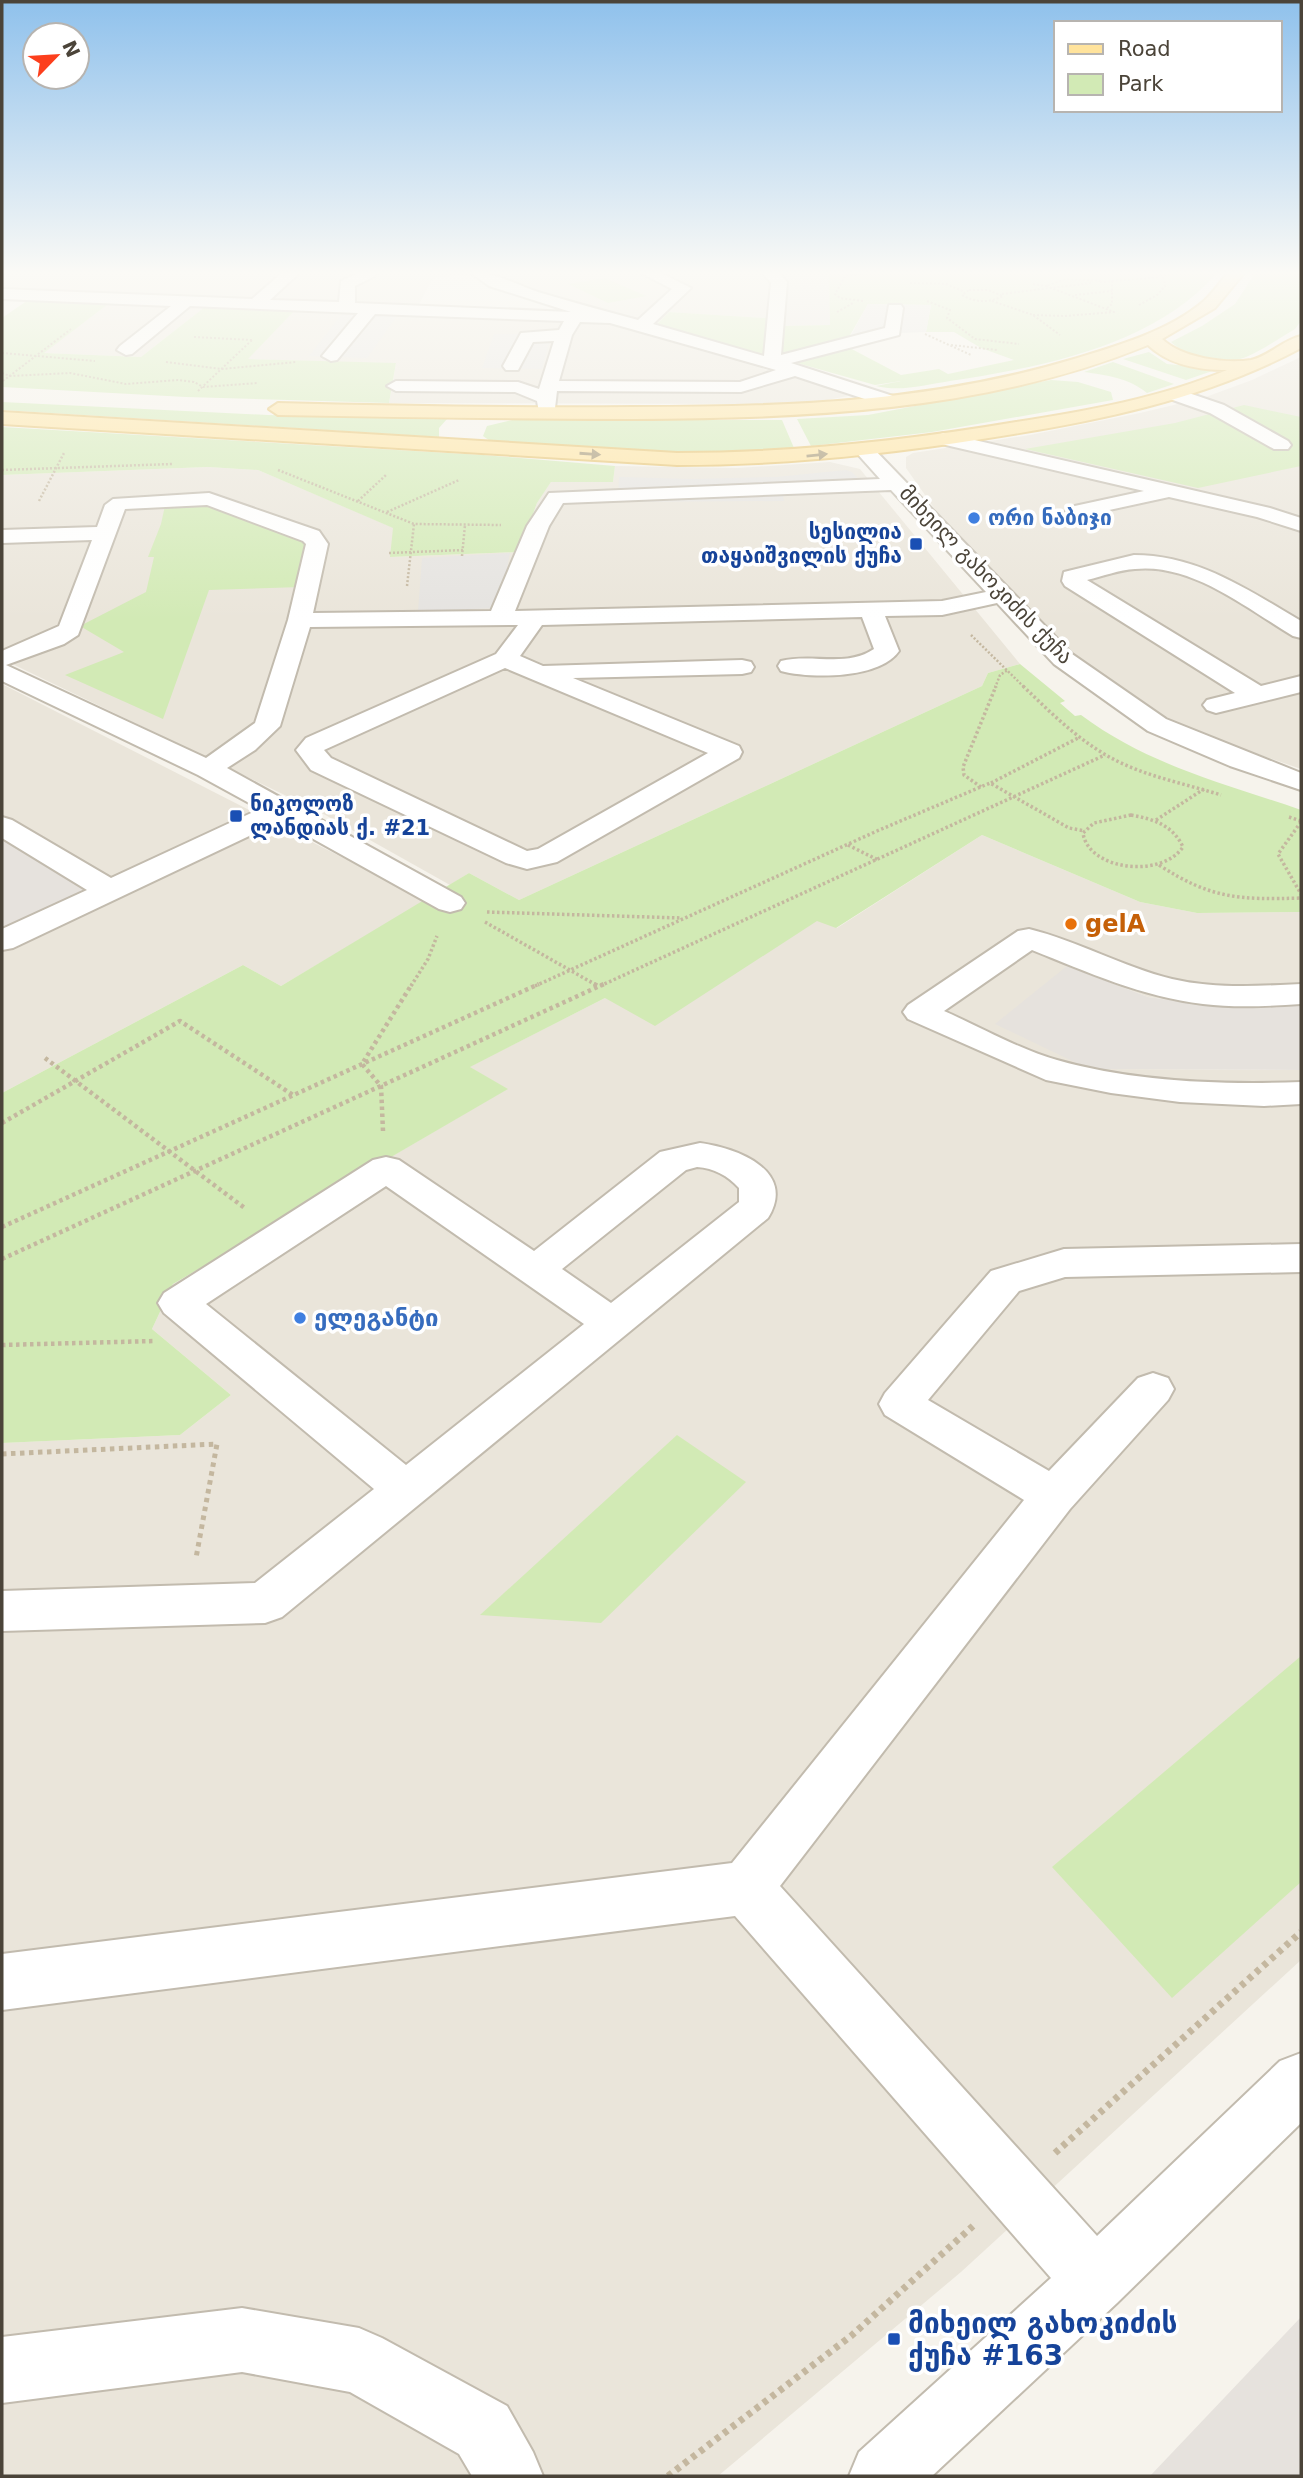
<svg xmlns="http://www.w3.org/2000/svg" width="1303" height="2478" font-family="'DejaVu Sans','Noto Sans Georgian',sans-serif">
	<rect width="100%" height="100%" fill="#f6f3ec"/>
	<g fill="#eae5da">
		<path d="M 5,273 L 461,273 L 463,275 L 433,278 L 417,308 L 5,290 L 2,289 L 2,275 Z"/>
		<path d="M 487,273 L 776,273 L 782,277 L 782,319 L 669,312 L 656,325 L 502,281 Z"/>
		<path d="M 112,301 L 206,306 L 141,357 L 43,353 Z"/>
		<path d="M 297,308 L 605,323 L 833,389 L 848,396 L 812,403 L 775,404 L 389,403 L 396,364 L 247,359 Z"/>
		<path d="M 1301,357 L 1301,769 L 1177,726 L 1096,673 L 1048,633 L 937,512 L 906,468 L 906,457 L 913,453 L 1030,435 L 1140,413 L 1203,398 L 1252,380 Z"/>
		<path d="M 830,462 L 860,469 L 1020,664 L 988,673 L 982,686 L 519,900 L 469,873 L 450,885 L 320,812 L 2,659 L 2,475 L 208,467 L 258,470 L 394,528 L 391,557 L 519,552 L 537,503 L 551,482 L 613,482 L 615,466 L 737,468 Z"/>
		<path d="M 2,684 L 426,900 L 281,986 L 243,965 L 2,1093 L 2,929 L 87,889 L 2,837 Z"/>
		<path d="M 982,835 L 1140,902 L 1197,913 L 1301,912 L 1301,1006 L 1198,1004 L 1148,997 L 1067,966 L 1089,1069 L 1301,1070 L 1301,1960 L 961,2272 L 718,2476 L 2,2476 L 2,1443 L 180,1435 L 231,1395 L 152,1329 L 173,1284 L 507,1089 L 469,1067 L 605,998 L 818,920 L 837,928 Z"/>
	</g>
	<g fill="#e6e2dd">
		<path d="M 776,273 L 829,273 L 830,325 L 779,326 L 782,278 Z"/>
		<path d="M 2,837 L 88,889 L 2,929 Z"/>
		<path d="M 1067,966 L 1148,997 L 1198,1004 L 1301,1006 L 1301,1070 L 1089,1069 L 995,1024 Z"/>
		<path d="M 1301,2317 L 1301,2476 L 1150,2476 Z"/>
	</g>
	<g fill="#d2eab5">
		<path d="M 829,273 L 1217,273 C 1153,346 1042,367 950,381 C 925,385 900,392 876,386 L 901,381 L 875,385 L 790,361 L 846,346 L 901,375 L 939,369 L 948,374 L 1014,360 L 981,348 L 954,332 L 926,332 L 931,305 L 868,304 L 849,337 L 773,358 L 656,325 L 669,312 L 782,319 L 780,326 L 830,325 Z"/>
		<path d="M 1255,273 L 1301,273 L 1301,321 L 1295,329 C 1279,338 1263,350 1246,357 C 1224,366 1188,358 1171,342 L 1202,326 L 1235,304 Z"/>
		<path d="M 605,278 L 646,296 L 608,303 L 568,284 Z"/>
		<path d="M 31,298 L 112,301 L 44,353 L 141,357 L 206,306 L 297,308 L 248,359 L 396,363 L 389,403 L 186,397 L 2,387 L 2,318 Z"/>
		<path d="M 1149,352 L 1167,364 L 1218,369 L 1186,380 L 1123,359 Z"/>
		<path d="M 1113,362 L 1174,384 L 1147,393 C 1129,378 1106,375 1084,372 Z"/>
		<path d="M 1051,380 L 1078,382 L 1111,392 L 1113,400 L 932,432 L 811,446 L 797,419 L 868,415 Z"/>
		<path d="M 2,402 L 268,415 L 447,419 L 439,428 L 439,437 L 2,410 Z"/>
		<path d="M 1244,405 L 1301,417 L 1301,466 L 1198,488 L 1025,449 L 1175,423 Z"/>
		<path d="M 512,420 L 782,420 L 794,448 C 694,459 591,447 490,441 L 483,436 L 487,426 Z"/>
		<path d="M 2,427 L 483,455 L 615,466 L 613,482 L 551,482 L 537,503 L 519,552 L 390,557 L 393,528 L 258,470 L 208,467 L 2,475 Z"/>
		<path d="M 166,501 L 207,501 L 309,540 L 301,587 L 209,590 L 163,719 L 65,675 L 124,652 L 80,626 L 146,592 L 154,557 L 148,557 L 161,524 Z"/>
		<path d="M 1020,664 L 1065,701 L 1060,703 L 1075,716 L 1081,715 C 1148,765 1223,783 1301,810 L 1301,912 L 1197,913 L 1140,902 L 982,835 L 836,928 L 817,921 L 655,1026 L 605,998 L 470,1067 L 508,1089 L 173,1284 L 152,1329 L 231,1395 L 180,1435 L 2,1443 L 2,1093 L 243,965 L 281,986 L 469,873 L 519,900 L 982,686 L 988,673 Z"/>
		<path d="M 677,1435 L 746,1482 L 601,1623 L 480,1615 Z"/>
		<path d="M 1301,1656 L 1301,1882 L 1172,1998 L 1052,1867 Z"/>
	</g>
	<g fill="#e5e3e0">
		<path d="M 868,304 L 931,305 L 926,332 L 851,335 Z"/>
		<path d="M 342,314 L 397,316 L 367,358 L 309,356 Z"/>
		<path d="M 494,334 L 552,334 L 542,369 L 482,368 Z"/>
		<path d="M 846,470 L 852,472 L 866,487 L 782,490 L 784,501 L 618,502 L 619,477 L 692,479 L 776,477 Z"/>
		<path d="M 510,553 L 499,608 L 418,611 L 422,558 Z"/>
	</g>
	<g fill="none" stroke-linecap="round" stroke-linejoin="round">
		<g stroke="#c2bbae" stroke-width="4">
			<g id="minor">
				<path d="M 282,273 L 299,273 L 270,300 L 339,302 L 341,281 L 358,273 L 377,273 L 375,276 L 355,286 L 355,303 L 571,312 L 489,286 L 471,273 C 494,271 516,285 538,292 C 571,302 605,311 638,320 L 672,289 L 641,273 L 661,273 L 691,288 L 653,324 L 764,356 L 771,283 L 763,273 L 779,273 L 787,282 L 781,355 L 885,328 L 889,305 L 901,305 L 903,308 L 899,335 L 791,363 L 896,397 L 898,401 L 889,407 L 795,376 L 741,392 L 557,391 L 555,408 L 546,414 L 539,412 L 537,401 L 515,392 L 396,391 L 387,386 L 396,381 L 518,382 L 539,389 L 554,341 L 533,342 L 518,370 L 506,370 L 503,366 L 521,333 L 559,330 L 564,321 L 375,314 L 337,360 L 331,361 L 322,356 L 358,313 L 190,306 L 132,354 L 126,355 L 117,350 L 120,346 L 171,306 L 2,299 L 2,289 L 252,299 ZM 580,322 L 610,323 L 776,370 L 740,382 L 559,381 L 572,335 Z"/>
				<path d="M 1177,389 L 1224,405 L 1288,441 L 1291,445 L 1288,449 L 1274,449 L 1210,413 L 1170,399 L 1168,395 L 1170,391 Z"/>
				<path d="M 944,433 L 1270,508 L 1301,518 L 1301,531 L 1257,517 L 1169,497 L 1077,517 L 1070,515 L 1066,511 L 1070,507 L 1144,491 L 937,443 L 934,439 L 937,435 Z"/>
				<path d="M 864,444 L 871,446 L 1072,654 L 1166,719 L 1301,773 L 1301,790 L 1230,766 L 1148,731 L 1054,664 L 997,603 L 942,615 L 885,616 L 899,651 C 880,679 811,679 781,671 L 778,666 L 781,661 C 812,653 846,668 874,649 L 862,617 L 542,625 L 520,656 L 543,666 L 742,660 L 751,662 L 754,667 L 751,672 L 742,674 L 573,678 L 739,746 L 742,752 L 739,758 L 557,862 L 527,869 L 506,863 L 311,770 L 296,750 L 306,738 L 496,654 L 518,625 L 310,627 L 280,726 L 255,750 L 227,768 L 461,897 L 465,903 L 461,909 L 450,912 L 439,909 L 281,821 L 13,948 L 2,950 L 2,929 L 87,890 L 2,838 L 2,817 L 12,820 L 111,878 L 260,809 L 198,775 L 2,681 L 2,651 L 59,626 L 92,540 L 2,543 L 2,530 L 97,527 L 105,505 L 113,499 L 209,493 L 319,531 L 328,544 L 313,613 L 491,611 L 527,526 L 549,493 L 880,479 L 854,450 ZM 891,490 L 986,592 L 942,601 L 515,611 L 549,526 L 563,503 ZM 207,505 L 303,541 L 306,544 L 288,620 L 255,723 L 206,758 L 6,665 L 64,644 L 78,635 L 125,509 ZM 505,668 L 708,753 L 538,849 L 527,851 L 331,758 L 324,750 Z"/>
				<path d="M 1134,555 C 1198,555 1248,590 1301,621 L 1301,638 L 1293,636 C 1246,608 1192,563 1135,569 C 1119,570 1103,576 1087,580 L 1261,686 L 1301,676 L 1301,692 L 1216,713 L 1207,710 L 1203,705 L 1207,700 L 1235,693 L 1065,586 L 1062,581 L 1064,572 Z"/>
				<path d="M 1029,929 C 1078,941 1123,967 1172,979 C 1215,989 1258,986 1301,984 L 1301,1004 C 1269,1006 1236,1008 1203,1004 C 1143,997 1087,972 1032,950 L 944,1011 C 978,1026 1023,1051 1057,1060 C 1134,1082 1221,1085 1301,1082 L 1301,1104 L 1264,1106 L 1180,1102 L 1111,1093 L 1046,1080 L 908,1019 L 903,1012 L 908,1005 L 1018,931 Z"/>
				<path d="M 700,1143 C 738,1148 797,1171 768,1218 L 282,1617 L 265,1623 L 2,1631 L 2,1591 L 255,1583 L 374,1489 L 164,1313 L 158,1303 L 164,1293 L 373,1160 L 386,1157 L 399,1160 L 534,1251 L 660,1152 ZM 697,1167 C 714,1168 728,1176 739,1188 L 739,1202 L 611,1303 L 562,1269 L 686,1170 ZM 386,1186 L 584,1324 L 406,1465 L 206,1304 Z"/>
				<path d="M 1301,1244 L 1301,1272 L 1065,1277 L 1019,1291 L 928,1400 L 1049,1471 L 1138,1378 L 1153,1373 L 1168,1378 L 1174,1389 L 1168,1400 L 1070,1509 L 780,1886 L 1097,2236 L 1280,2061 L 1301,2053 L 1301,2123 L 1117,2303 L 932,2476 L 849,2476 L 859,2452 L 1051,2278 L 735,1916 L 2,2010 L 2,1954 L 732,1863 L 1024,1500 L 885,1415 L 879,1404 L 885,1393 L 991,1271 L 1064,1249 Z"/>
				<path d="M 242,2308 L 359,2328 L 382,2338 L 507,2406 L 533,2452 L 543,2476 L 472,2476 L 459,2454 L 350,2392 L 242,2372 L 2,2403 L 2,2337 Z"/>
			</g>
		</g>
		<g stroke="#e6c16a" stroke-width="4">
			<path id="major" d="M 1228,273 L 1244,273 L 1215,308 L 1162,339 C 1182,358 1225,364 1251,360 C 1269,356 1283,340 1301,336 L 1301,348 C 1202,401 1093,422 982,439 C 881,455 780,465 677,465 L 2,424 L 2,412 L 677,453 C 791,453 903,441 1016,422 C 1087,411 1160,398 1227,370 C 1198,370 1169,365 1148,345 C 985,412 806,418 633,419 C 514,419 396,417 278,415 L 269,409 L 278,403 C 396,406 515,408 633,407 C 785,407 927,403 1074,359 C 1117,346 1169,331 1204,301 C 1213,293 1220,282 1228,273 Z"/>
		</g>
		<g stroke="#c4b79f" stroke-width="2" stroke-dasharray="2 2" stroke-linecap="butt">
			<path d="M 1100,282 L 1151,278 L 1174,273"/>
			<path d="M 910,283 L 946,284 L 965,292"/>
			<path d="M 1033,284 L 1046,286"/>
			<path d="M 969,290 L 988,290 L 1003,296 C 989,303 976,303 962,295 Z"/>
			<path d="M 1002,294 L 1091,283"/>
			<path d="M 1075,295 L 1112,291"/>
			<path d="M 863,301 L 840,298 L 835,294 L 845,276 L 868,273"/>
			<path d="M 927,301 L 950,310 L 947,318 L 975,339 L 1019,344"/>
			<path d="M 992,301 L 1033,315 L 1060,335"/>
			<path d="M 1139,305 L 1157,295 L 1165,286 L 1164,279 L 1158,273"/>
			<path d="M 1107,308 L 1112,304 L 1112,280"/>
			<path d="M 837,312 L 853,303"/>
			<path d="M 1033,315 L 1065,316 L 1114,312 L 1046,286 L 1066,279 L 1102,281"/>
			<path d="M 925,334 L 971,355"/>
			<path d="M 194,337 L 252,340"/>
			<path d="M 951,345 L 997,350"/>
			<path d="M 2,353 L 95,361"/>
			<path d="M 166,362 L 222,369 L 296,362"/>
			<path d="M 2,373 L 10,376 L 70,373 L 126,384 L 178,380 L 194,382 L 203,387 L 258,383"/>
			<path d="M 3,381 L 71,329"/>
			<path d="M 198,391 L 252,340"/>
		</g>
		<g stroke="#c4b79f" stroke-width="2.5" stroke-dasharray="2 2" stroke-linecap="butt">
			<path d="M 2,470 L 172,464"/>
			<path d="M 278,470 L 414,524 L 501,525"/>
			<path d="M 39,501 L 64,453"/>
			<path d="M 358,501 L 386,475"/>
			<path d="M 387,512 L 459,480"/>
			<path d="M 389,553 L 463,550"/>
			<path d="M 462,556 L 465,525"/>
			<path d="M 407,586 L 414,524"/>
			<path d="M 971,635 L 1025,688"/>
			<path d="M 995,688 L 1000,675 L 1008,670"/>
		</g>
		<g stroke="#c4b79f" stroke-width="3.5" stroke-dasharray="2.5 2.5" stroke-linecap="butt">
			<path d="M 1023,686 C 1051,713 1081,743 1117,761 C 1149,777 1186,784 1221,795"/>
			<path d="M 991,783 L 1080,737"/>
			<path d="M 981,787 L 964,775 L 963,767 L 996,686"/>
			<path d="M 1131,815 C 1153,819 1173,825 1183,847 C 1161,879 1088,870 1083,833 L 1094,823 Z"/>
			<path d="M 1289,817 L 1301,821"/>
			<path d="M 1156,820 L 1204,789"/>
			<path d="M 1301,822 L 1278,854 L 1301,894"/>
			<path d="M 848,845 L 878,860"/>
			<path d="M 1159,865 C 1211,899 1240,900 1301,898"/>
			<path d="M 487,912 L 681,918"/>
			<path d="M 485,922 L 598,986"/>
			<path d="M 411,986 L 428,959 L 437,936"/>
			<path d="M 535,986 L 877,831 L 990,783 L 1069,828 L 1085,831"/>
			<path d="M 600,986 L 1105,755"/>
		</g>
		<g stroke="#c4b79f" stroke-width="4.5" stroke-dasharray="3.5 3.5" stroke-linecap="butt">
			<path d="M 594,984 L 600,987"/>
			<path d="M 45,1058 L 246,1209"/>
			<path d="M 2,1123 L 180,1021 L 293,1095"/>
			<path d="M 383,1131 L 381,1086 L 362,1064 L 412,984"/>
			<path d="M 2,1227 L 539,984"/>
			<path d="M 2,1259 L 604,984"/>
			<path d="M 2,1345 L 155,1341"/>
		</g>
		<path stroke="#c4b79f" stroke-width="5" stroke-dasharray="4.5 4.5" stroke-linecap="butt" d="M 2,1454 L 217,1444 L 196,1558"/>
		<g stroke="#c4b79f" stroke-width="7" stroke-dasharray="5 5" stroke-linecap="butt">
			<path d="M 1055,2153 L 1301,1932"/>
			<path d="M 668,2476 L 851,2336 L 973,2226"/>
		</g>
		<use href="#minor" fill="#fff" fill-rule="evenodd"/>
		<use href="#major" fill="#ffe39c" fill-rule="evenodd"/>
	</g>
	<defs><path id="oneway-solid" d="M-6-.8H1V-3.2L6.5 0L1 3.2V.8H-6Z" transform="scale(1.75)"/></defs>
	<g fill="#9c8c66">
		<use href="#oneway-solid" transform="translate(590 454) rotate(4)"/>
		<use href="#oneway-solid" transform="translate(817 455) rotate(-6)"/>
	</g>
	<linearGradient id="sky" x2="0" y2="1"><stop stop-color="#8fc1ec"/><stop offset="0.44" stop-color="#fbfaf6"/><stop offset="1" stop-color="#fbfaf6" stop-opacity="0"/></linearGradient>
	<rect width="1303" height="620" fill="url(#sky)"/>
	<g fill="#3f7fe0" stroke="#fff" stroke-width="2.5">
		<circle cx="974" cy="518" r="7"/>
		<circle cx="300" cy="1318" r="7"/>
	</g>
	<g fill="#1a4fb4" stroke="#fff" stroke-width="2.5">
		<rect x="909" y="537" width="14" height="14" rx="3.5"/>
		<rect x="229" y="809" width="14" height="14" rx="3.5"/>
		<rect x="887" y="2332" width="14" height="14" rx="3.5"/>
	</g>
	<circle fill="#e8710a" stroke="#fff" stroke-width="2.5" cx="1071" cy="924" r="7"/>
	<g text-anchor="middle" stroke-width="7" stroke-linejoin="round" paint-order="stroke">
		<g font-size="21" font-weight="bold" fill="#366cbe" stroke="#fff" text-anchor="start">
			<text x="988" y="525">ორი ნაბიჯი</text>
		</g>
		<g font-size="21" font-weight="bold" fill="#164399" stroke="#fff" text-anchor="end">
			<text x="902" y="539">სესილია<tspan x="902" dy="24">თაყაიშვილის ქუჩა</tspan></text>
			<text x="250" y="811" text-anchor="start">ნიკოლოზ<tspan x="250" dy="24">ლანდიას ქ. #21</tspan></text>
		</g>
		<g font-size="21" fill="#4b4439" stroke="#fff">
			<text transform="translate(986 575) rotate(46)" y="7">მიხეილ გახოკიძის ქუჩა</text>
		</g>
		<g font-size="24" font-weight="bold" fill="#c56008" stroke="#fff" text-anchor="start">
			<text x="1085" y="932">gelA</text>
		</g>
		<g font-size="24" font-weight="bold" fill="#366cbe" stroke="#fff" text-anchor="start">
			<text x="314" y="1326">ელეგანტი</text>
		</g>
		<g font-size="28" font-weight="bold" fill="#164399" stroke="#fff" text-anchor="start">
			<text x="908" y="2333">მიხეილ გახოკიძის<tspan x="908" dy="32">ქუჩა #163</tspan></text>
		</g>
	</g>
	<rect width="1303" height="2478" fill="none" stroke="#4b4439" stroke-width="7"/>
	<rect x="1054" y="21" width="228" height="91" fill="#ffffff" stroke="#b7b4b0" stroke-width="2"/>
	<rect x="1068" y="44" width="35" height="10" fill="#ffe39c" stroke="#b7b4b0" stroke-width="2"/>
	<text x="1118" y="56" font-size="21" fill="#4b4439">Road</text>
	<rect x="1068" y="74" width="35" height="21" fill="#d2eab5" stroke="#b7b4b0" stroke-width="2"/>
	<text x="1118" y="91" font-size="21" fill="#4b4439">Park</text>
	<g transform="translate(56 56) rotate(65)"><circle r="33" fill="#ffffff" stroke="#b7b4b0" stroke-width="2"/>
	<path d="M0-5L12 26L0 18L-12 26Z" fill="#fc3f1d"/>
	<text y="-10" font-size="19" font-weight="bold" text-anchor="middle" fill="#4b4439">N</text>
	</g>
</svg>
